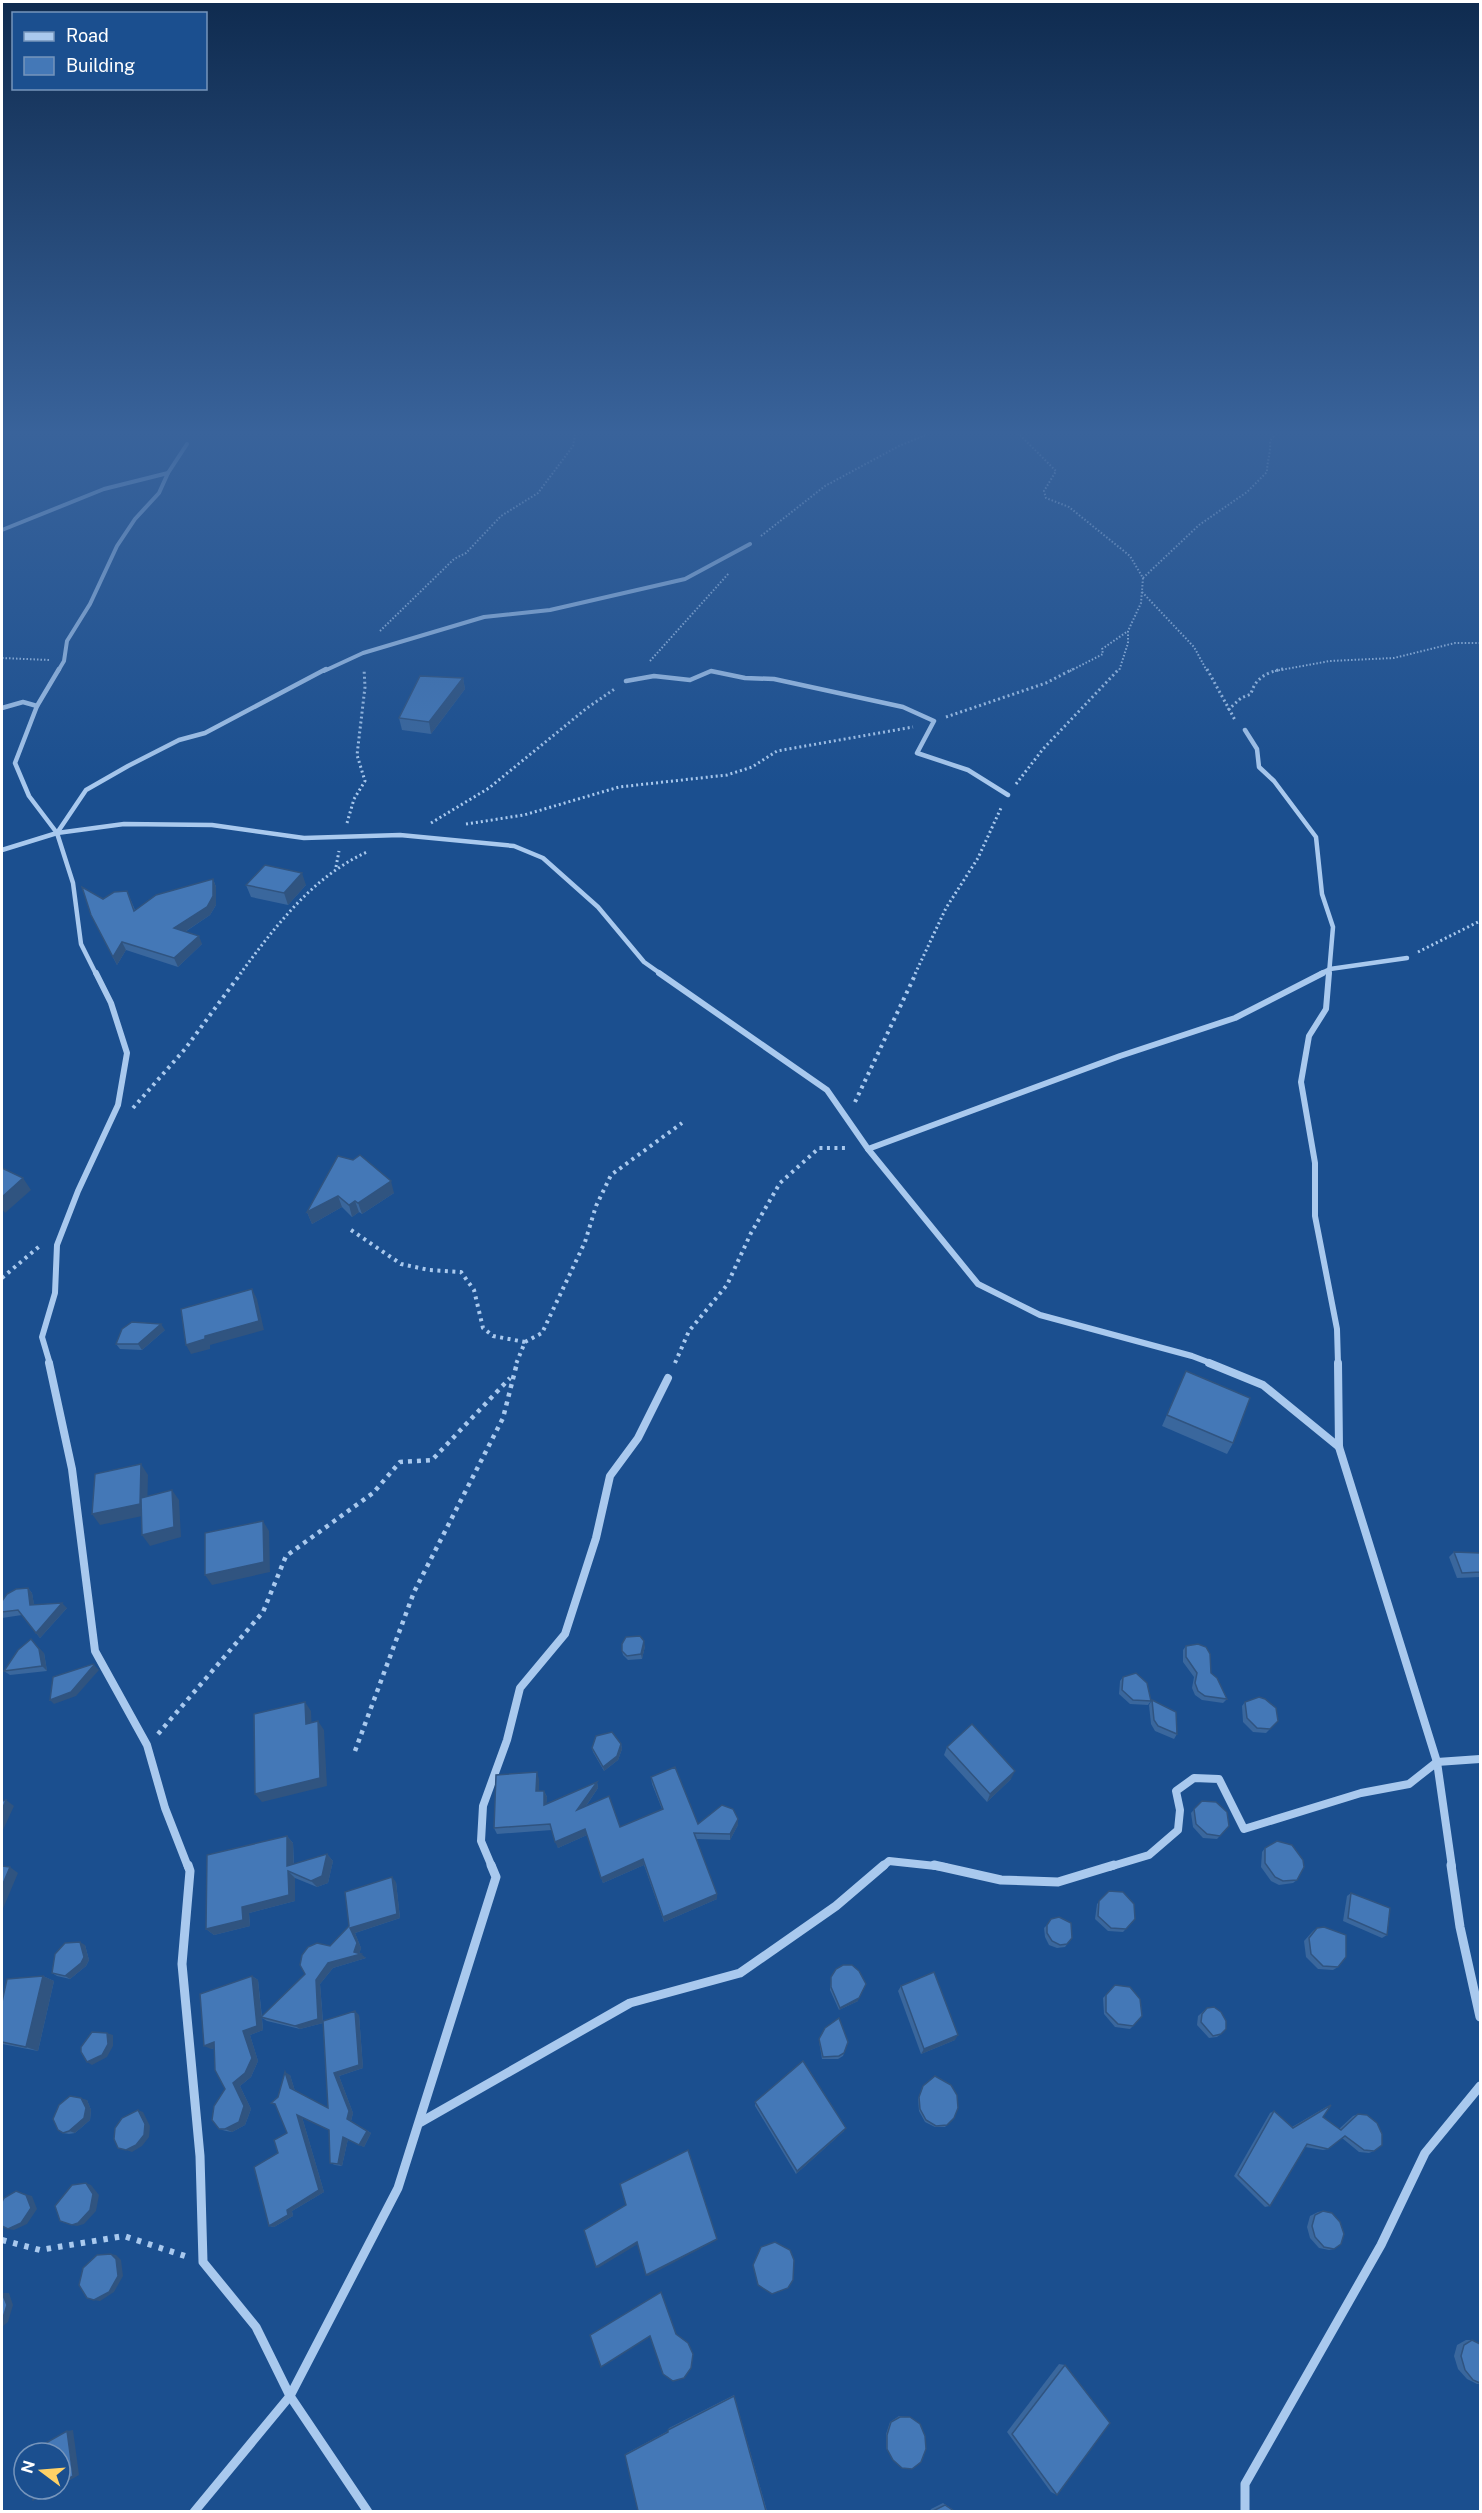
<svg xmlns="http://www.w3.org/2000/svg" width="1482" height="2513" font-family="'Public Sans',sans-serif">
	<rect width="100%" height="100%" fill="#1b4f8f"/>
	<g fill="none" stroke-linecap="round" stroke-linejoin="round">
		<g stroke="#a9c9ee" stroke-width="2" stroke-dasharray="1.5 2" stroke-linecap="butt">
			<path d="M 1020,435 L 1056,471 L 1044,491 L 1046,498 L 1069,507 L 1130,556 L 1143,578 L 1141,603 L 1128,631 L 1128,643 L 1119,671"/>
			<path d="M 761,536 L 825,486 L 899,446 L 926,435"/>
			<path d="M 1143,578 L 1199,525 L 1247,492 L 1267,472 C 1267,461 1271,453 1270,441 L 1275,435"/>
			<path d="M 1142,592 L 1194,647 L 1207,671"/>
			<path d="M 380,631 L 454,559 L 466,553 L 501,516 L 538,493 L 573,446 L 575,435"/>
			<path d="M 2,658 L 49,660"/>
			<path d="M 650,661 L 729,573"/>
			<path d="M 1070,671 L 1103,654 L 1102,649 L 1128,631"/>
			<path d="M 1275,671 L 1330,661 L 1394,658 L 1455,643 L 1480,643"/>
		</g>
		<g stroke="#a9c9ee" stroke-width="3" stroke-dasharray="2 3" stroke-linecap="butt">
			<path d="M 1207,669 L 1235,720"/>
			<path d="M 1228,710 L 1241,698 L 1251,694 C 1255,678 1267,672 1283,669"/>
			<path d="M 946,717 L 1046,683 L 1073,669"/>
			<path d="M 1016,784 L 1043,749 L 1119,669"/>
			<path d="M 347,823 L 354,799 L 365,781 L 357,755 L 365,687 L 364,669"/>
			<path d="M 431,823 L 489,788 L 587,708 L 616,688"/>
			<path d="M 466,824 L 524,815 L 619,787 L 727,775 L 752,767 L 777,751 L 913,727"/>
			<path d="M 336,867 L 339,851"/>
			<path d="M 1418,952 L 1480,921"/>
			<path d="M 240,974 C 275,927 312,877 367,852"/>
			<path d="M 915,974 L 946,908 L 978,858 L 1001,808"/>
		</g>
		<g stroke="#a9c9ee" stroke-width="4" stroke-dasharray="3 4.5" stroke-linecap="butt">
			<path d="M 855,1102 L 916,973"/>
			<path d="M 133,1108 L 185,1049 L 241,973"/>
			<path d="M 351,1230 L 401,1264 L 429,1270 L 461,1272 L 474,1290 L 483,1328 L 493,1336 L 525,1342 L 516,1364"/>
			<path d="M 2,1278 L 42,1244"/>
			<path d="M 525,1342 L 542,1333 L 585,1242 L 596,1206 L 611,1175 L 682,1123"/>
			<path d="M 675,1363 L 689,1331 L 727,1285 L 751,1233 L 780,1183 L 819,1148 L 849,1148"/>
		</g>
		<g stroke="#a9c9ee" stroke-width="4.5" stroke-dasharray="4 5" stroke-linecap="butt">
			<path d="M 158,1734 L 263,1612 L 286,1556 L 373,1493 L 400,1462 L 432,1460 L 510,1378"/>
			<path d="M 355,1751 L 414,1592 L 503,1418 L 517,1363"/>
		</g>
		<path stroke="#a9c9ee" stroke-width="6" stroke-dasharray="4.5 7" stroke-linecap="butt" d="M 2,2240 L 40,2250 L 124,2236 L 185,2256"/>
		<g stroke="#a9c9ee" stroke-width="4">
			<path d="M 2,530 L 104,489 L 168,473"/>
			<path d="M 58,671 L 64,661 L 67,641 L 90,604 L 117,546 L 135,519 L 159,493 L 168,473 L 187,444"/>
			<path d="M 324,671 L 363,653 L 484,617 L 550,610 L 685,579 L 750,544"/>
		</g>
		<g stroke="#a9c9ee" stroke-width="4.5">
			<path d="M 59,669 L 37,706 L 15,763 L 29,796 L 57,833 L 73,883 L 81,944 L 96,974"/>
			<path d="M 626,681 L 654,676 L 690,680 L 711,671 L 745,678 L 774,679 L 903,707 L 934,721 L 917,753 L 968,770 L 1008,795"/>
			<path d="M 2,708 L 23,702 L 37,706"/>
			<path d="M 1245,730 L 1257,749 L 1259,767 L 1274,781 L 1316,837 L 1322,894 L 1333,927 L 1329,974"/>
			<path d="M 57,833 L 124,824 L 212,825 L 304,838 L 400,835 L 514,846 L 543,858 L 598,907 L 644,962 L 661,974"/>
			<path d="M 2,850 L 57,833 L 86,790 L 128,766 L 179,740 L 205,733 L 326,669"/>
			<path d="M 1320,974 L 1330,969 L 1407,958"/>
		</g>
		<g stroke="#a9c9ee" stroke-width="6">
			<path d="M 659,973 L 827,1090 L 868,1149 L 978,1284 L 1040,1315 L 1192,1356 L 1213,1364"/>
			<path d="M 1329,973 L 1326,1009 L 1309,1036 L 1301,1082 L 1315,1163 L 1315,1216 L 1337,1329 L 1338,1364"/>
			<path d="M 868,1149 L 1120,1056 L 1235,1018 L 1323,973"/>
			<path d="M 50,1364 L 42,1337 L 55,1293 L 57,1245 L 78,1191 L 118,1105 L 127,1053 L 111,1003 L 96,973"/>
		</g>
		<g stroke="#a9c9ee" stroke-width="8">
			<path d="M 49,1363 L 72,1469 L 95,1651 L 147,1745 L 165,1808 L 188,1867"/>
			<path d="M 1209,1363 L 1263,1385 L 1339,1447"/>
			<path d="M 1338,1363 L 1339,1447 L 1437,1762 L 1452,1867"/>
			<path d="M 492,1867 L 481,1841 L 483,1806 L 507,1740 L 520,1688 L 565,1634 L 596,1538 L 610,1476 L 638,1438 L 668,1378"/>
			<path d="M 882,1867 L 889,1861 L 945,1867"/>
			<path d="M 1109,1867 L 1149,1855 L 1178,1830 L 1180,1810 L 1176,1791 L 1194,1778 L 1219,1779 L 1244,1829 L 1361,1793 L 1409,1784 L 1437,1762 L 1480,1759"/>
		</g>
		<g stroke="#a9c9ee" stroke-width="9">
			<path d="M 188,1865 L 190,1871 L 182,1964 L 200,2156 L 203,2262 L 256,2327 L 290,2396 L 368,2512"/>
			<path d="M 934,1865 L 1001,1880 L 1058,1882 L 1114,1865"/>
			<path d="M 1451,1865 L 1460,1927 L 1480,2017"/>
			<path d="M 421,2122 L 630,2003 L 740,1973 L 836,1906 L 884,1865"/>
			<path d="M 194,2512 L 290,2396 L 398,2188 L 496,1877 L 491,1865"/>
			<path d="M 1245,2512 L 1245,2484 L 1381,2245 L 1425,2153 L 1480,2086"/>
		</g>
	</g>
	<g fill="#3a679d">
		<path d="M 463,678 L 465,689 L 431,734 L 402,730 L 399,718 Z"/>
		<path d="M 213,879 L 216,887 L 216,905 L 210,915 L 185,932 L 202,944 L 178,967 L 126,950 L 117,965 L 91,915 L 103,899 L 127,891 L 135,910 Z"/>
		<path d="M 246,885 L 306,885 L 288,905 L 251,897 Z"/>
		<path d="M 353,1160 L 394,1193 L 362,1214 L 359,1212 L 352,1217 L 342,1207 L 312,1224 L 307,1212 Z"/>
		<path d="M 165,1330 L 142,1350 L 120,1349 L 116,1344 Z"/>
		<path d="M 1186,1371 L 1233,1443 L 1227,1454 L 1162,1426 Z"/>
		<path d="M 1454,1552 L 1480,1553 L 1480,1577 L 1457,1578 L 1449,1557 Z"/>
		<path d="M 28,1588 L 32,1593 L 34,1605 L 67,1608 L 40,1638 L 22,1615 L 2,1618 L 2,1601 Z"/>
		<path d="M 645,1646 L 642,1659 L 628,1660 L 623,1655 L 622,1651 Z"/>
		<path d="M 1186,1646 L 1211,1673 L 1227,1699 L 1223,1703 L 1202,1700 L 1195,1695 L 1192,1688 L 1194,1677 L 1183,1662 L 1183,1650 Z"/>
		<path d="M 44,1653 L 47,1671 L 10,1675 L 4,1671 Z"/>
		<path d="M 1123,1677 L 1151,1701 L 1148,1705 L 1130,1704 L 1119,1694 L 1120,1681 Z"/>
		<path d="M 1152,1700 L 1177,1734 L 1174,1739 L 1155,1731 L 1151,1724 L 1149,1705 Z"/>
		<path d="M 1245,1702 L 1278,1721 L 1266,1733 L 1253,1732 L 1243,1722 L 1242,1706 Z"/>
		<path d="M 621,1744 L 622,1749 L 618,1760 L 604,1771 L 593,1752 L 592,1748 Z"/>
		<path d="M 947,1747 L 1011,1779 L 987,1802 L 944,1755 Z"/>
		<path d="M 651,1777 L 698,1824 L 738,1825 L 730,1840 L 696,1839 L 717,1894 L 717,1899 L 664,1922 L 644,1865 L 603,1883 L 587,1835 L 558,1848 L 552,1830 L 497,1834 L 494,1828 L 539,1779 L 539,1791 L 544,1791 L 547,1797 L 546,1804 L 597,1782 L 598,1788 L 586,1806 L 620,1827 L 662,1809 L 652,1784 Z"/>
		<path d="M 1202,1801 L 1229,1826 L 1217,1839 L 1203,1838 L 1193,1827 L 1191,1813 Z"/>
		<path d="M 287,1836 L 293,1843 L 294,1864 L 327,1854 L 333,1861 L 328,1883 L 317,1887 L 295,1878 L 295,1901 L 249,1913 L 250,1926 L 214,1935 L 206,1929 Z"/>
		<path d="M 1265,1848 L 1297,1880 L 1293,1883 L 1279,1885 L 1271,1881 L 1261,1867 L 1262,1852 Z"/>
		<path d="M 396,1882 L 400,1918 L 355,1933 L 361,1948 L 359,1954 L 366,1958 L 333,1968 L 320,1984 L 323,2021 L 359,2015 L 363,2068 L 339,2076 L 353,2113 L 351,2121 L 371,2133 L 364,2147 L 348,2139 L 342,2166 L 335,2165 L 330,2163 L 329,2130 L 302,2117 L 324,2192 L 292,2211 L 293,2216 L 274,2227 L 269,2226 L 278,2153 L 287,2133 L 278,2097 L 290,2075 L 295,2091 L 328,2108 L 323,2023 L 300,2029 L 267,2021 L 262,2018 L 263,2030 L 250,2035 L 258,2061 L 251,2077 L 240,2086 L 251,2109 L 245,2125 L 232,2132 L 226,2131 L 219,2129 L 225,2089 L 214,2048 L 211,2049 L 252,1976 L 258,1980 L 262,2017 L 305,1974 L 330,1946 Z"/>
		<path d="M 1109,1891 L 1135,1919 L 1123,1932 L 1108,1931 L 1095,1919 L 1097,1904 Z"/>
		<path d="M 1351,1893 L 1387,1935 L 1382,1938 L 1343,1921 L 1347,1896 Z"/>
		<path d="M 1047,1925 L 1072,1938 L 1065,1947 L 1057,1948 L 1049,1945 L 1045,1937 L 1044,1928 Z"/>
		<path d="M 1317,1928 L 1338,1967 L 1333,1970 L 1318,1969 L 1306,1957 L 1304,1941 L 1313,1931 Z"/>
		<path d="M 85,1945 L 89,1960 L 86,1966 L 70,1979 L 57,1976 L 52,1973 Z"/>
		<path d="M 43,1976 L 54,1981 L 38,2051 L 2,2044 L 2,2002 Z"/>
		<path d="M 831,1977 L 858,2001 L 839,2010 L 830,1990 Z"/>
		<path d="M 1115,1985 L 1133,2026 L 1130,2029 L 1115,2027 L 1104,2014 L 1103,1998 Z"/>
		<path d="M 901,1986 L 955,2040 L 921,2054 L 898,1991 Z"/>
		<path d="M 1207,2008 L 1221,2034 L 1217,2037 L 1209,2038 L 1197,2025 L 1198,2016 Z"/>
		<path d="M 819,2039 L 848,2042 L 843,2056 L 838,2059 L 822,2059 L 819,2041 Z"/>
		<path d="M 923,2086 L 954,2118 L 945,2127 L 935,2127 L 925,2122 L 919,2111 L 918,2099 Z"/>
		<path d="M 87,2100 L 91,2110 L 90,2120 L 75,2133 L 69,2134 L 63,2133 Z"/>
		<path d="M 755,2102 L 844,2131 L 796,2174 L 755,2106 Z"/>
		<path d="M 1331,2105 L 1323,2117 L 1339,2129 L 1353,2116 L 1358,2114 L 1374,2151 L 1369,2153 L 1359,2152 L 1342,2138 L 1328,2149 L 1323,2150 L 1305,2147 L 1270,2206 L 1265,2207 L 1234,2176 L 1270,2113 L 1274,2111 L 1292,2127 L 1326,2107 Z"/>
		<path d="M 1323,2211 L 1334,2249 L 1329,2250 L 1319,2248 L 1310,2238 L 1307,2227 L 1310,2216 L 1318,2212 Z"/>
		<path d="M 1466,2340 L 1472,2340 L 1480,2344 L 1480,2384 L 1477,2384 L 1467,2379 L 1458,2369 L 1454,2356 L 1457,2345 Z"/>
		<path d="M 1059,2364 L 1065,2365 L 1057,2495 L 1051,2492 L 1007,2432 Z"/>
		<path d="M 734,2395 L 767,2511 L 625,2455 L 627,2453 L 668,2431 L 668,2430 L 669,2428 Z"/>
		<path d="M 899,2416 L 910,2417 L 902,2468 L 892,2459 L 886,2448 L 886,2434 L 890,2422 Z"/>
		<path d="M 943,2503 L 955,2511 L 930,2511 L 931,2509 Z"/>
	</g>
	<g fill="#305480">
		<path d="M 463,678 L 465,689 L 431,734 L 429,722 Z"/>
		<path d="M 302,873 L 306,885 L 288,905 L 284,893 Z"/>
		<path d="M 213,879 L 216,887 L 216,905 L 210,915 L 177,937 L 174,928 Z"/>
		<path d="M 199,936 L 202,944 L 178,967 L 174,958 Z"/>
		<path d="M 122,942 L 126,950 L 117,965 L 113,957 Z"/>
		<path d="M 23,1178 L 31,1190 L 5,1213 L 2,1209 L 2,1197 Z"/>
		<path d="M 391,1181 L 394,1193 L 362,1214 L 358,1203 Z"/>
		<path d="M 338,1196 L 342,1207 L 312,1224 L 307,1212 Z"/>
		<path d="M 355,1201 L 359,1212 L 352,1217 L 349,1205 Z"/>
		<path d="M 252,1289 L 257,1299 L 264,1330 L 210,1345 L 210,1349 L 191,1354 L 186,1345 L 205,1336 Z"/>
		<path d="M 161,1324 L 165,1330 L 142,1350 L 138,1344 Z"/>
		<path d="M 141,1464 L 148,1475 L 147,1515 L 100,1525 L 92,1514 Z"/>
		<path d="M 172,1490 L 179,1500 L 181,1537 L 150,1546 L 142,1535 Z"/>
		<path d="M 263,1521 L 269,1531 L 270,1572 L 212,1585 L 205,1575 Z"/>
		<path d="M 28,1588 L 32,1593 L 35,1610 L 30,1605 Z"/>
		<path d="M 62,1603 L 67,1608 L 40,1638 L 36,1633 Z"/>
		<path d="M 31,1639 L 44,1653 L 47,1671 L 42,1666 Z"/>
		<path d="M 644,1641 L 645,1646 L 642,1659 L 641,1654 Z"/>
		<path d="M 93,1664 L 99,1670 L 76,1696 L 54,1704 L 50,1700 Z"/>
		<path d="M 305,1702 L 311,1711 L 312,1733 L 306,1724 Z"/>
		<path d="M 318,1721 L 324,1730 L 327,1786 L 262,1802 L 255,1794 Z"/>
		<path d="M 621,1744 L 622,1749 L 618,1760 L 604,1771 L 603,1767 Z"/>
		<path d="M 1015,1771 L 1011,1779 L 987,1802 L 990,1794 Z"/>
		<path d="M 537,1772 L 539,1779 L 539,1798 L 536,1791 Z"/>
		<path d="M 597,1782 L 598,1788 L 579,1816 L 577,1810 Z"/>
		<path d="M 544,1791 L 547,1797 L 546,1811 L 544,1805 Z"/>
		<path d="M 6,1800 L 14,1806 L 3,1830 L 2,1831 L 2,1810 Z"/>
		<path d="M 738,1819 L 738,1825 L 730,1840 L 730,1834 Z"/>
		<path d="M 585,1829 L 587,1835 L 558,1848 L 555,1842 Z"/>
		<path d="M 287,1836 L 293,1843 L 294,1873 L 287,1866 Z"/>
		<path d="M 327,1854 L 333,1861 L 328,1883 L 317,1887 L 311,1881 Z"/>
		<path d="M 643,1859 L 644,1865 L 603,1883 L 601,1878 Z"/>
		<path d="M 10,1867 L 18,1873 L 2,1911 L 2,1886 Z"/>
		<path d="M 288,1871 L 295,1878 L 295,1901 L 249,1913 L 250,1926 L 214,1935 L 206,1929 L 242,1907 Z"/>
		<path d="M 392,1877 L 396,1882 L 400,1918 L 355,1933 L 361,1948 L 359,1955 L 361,1954 L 366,1958 L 333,1968 L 320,1984 L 323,2023 L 300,2029 L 295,2026 L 316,1980 L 328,1963 L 350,1928 Z"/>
		<path d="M 717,1894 L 717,1899 L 664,1922 L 663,1917 Z"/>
		<path d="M 80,1942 L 85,1945 L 89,1960 L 86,1966 L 70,1979 L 65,1976 Z"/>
		<path d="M 43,1976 L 54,1981 L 38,2051 L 26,2047 Z"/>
		<path d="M 252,1976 L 258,1980 L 263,2030 L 250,2035 L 258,2061 L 251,2077 L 240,2086 L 251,2109 L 245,2125 L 232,2132 L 225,2129 L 243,2031 Z"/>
		<path d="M 865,1986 L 858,2001 L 839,2010 L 840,2008 Z"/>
		<path d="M 355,2011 L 359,2015 L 363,2068 L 339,2076 L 353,2113 L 351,2121 L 371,2133 L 364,2147 L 359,2145 L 347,2119 L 334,2073 Z"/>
		<path d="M 107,2033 L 113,2035 L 113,2046 L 107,2057 L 92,2065 L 87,2062 Z"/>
		<path d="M 958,2035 L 955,2040 L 921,2054 L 924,2049 Z"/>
		<path d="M 214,2042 L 221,2046 L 211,2049 L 204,2046 Z"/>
		<path d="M 285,2072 L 290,2075 L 295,2091 L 290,2088 Z"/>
		<path d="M 81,2098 L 87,2100 L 91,2110 L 90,2120 L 75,2133 L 69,2131 Z"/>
		<path d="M 138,2110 L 143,2112 L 150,2126 L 149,2137 L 142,2146 L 132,2152 L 126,2150 Z"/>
		<path d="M 297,2115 L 302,2117 L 324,2192 L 292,2211 L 293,2216 L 274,2227 L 269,2226 L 287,2210 Z"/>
		<path d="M 846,2128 L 844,2131 L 796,2174 L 797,2171 Z"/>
		<path d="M 343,2137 L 348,2139 L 342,2166 L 338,2164 Z"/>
		<path d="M 86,2183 L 91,2185 L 99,2195 L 96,2211 L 84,2224 L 77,2226 L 72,2225 Z"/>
		<path d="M 16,2191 L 32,2196 L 37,2209 L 27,2224 L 14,2230 L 8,2229 Z"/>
		<path d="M 717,2239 L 717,2240 L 648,2276 L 646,2275 Z"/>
		<path d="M 637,2242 L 638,2244 L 598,2268 L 596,2267 Z"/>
		<path d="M 111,2254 L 116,2255 L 121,2260 L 123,2276 L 114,2292 L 100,2301 L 94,2300 Z"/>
		<path d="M 2,2293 L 9,2293 L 13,2305 L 8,2322 L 2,2327 Z"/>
		<path d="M 73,2430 L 79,2475 L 60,2486 L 67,2431 Z"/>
		<path d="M 51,2489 L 55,2489 L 40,2498 L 33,2500 Z"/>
	</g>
	<g fill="#4478b7" stroke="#305480" stroke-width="1.5">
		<path d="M 420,676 L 463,678 L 429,722 L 399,718 Z"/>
		<path d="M 265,865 L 302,873 L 284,893 L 246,885 Z"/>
		<path d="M 213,879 L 213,896 L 207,907 L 174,928 L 199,936 L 174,958 L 122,942 L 113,957 L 91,915 L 82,887 L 103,899 L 114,892 L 127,891 L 134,911 L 156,895 Z"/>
		<path d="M 360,1155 L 391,1181 L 358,1203 L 355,1201 L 349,1205 L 338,1196 L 307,1212 L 338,1156 L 353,1160 Z"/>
		<path d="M 2,1168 L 23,1178 L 2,1197 Z"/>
		<path d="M 252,1289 L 259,1321 L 205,1336 L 205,1339 L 186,1345 L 181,1309 Z"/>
		<path d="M 132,1322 L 161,1324 L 138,1344 L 116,1344 L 122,1329 Z"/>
		<path d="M 1186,1371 L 1250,1398 L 1233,1443 L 1167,1415 Z"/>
		<path d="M 141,1464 L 140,1504 L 92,1514 L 95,1474 Z"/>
		<path d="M 172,1490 L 174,1527 L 142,1535 L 141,1498 Z"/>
		<path d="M 263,1521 L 264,1562 L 205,1575 L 205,1533 Z"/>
		<path d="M 1454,1552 L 1480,1553 L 1480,1572 L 1462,1573 Z"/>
		<path d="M 28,1588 L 30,1605 L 62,1603 L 36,1633 L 18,1610 L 2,1612 L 2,1601 L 7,1594 L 16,1589 Z"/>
		<path d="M 640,1636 L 644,1641 L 641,1654 L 627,1656 L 622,1651 L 622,1644 L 626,1637 Z"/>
		<path d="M 31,1639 L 39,1649 L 42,1666 L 4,1671 L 18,1650 Z"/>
		<path d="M 1198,1644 L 1206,1647 L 1210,1654 L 1211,1673 L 1217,1678 L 1227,1699 L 1205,1696 L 1198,1691 L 1195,1683 L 1197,1673 L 1186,1657 L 1186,1646 Z"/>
		<path d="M 93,1664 L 94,1665 L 71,1692 L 50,1700 L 53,1677 Z"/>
		<path d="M 1136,1673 L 1147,1683 L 1151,1701 L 1133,1700 L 1122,1690 L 1123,1677 Z"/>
		<path d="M 1259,1697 L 1265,1699 L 1276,1708 L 1278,1721 L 1270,1729 L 1257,1728 L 1247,1718 L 1245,1702 Z"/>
		<path d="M 1152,1700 L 1176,1712 L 1177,1734 L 1158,1726 L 1154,1720 Z"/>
		<path d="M 305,1702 L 306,1724 L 318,1721 L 320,1778 L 255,1794 L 254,1714 Z"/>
		<path d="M 972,1724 L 1015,1771 L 990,1794 L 947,1747 Z"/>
		<path d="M 612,1732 L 621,1744 L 617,1756 L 603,1767 L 592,1748 L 596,1736 Z"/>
		<path d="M 675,1767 L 698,1824 L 722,1805 L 733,1809 L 738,1819 L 730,1834 L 694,1833 L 717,1894 L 663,1917 L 643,1859 L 601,1878 L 585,1829 L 555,1842 L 550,1824 L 494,1828 L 496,1775 L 537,1772 L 536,1791 L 544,1791 L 544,1805 L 597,1782 L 577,1810 L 609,1796 L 620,1827 L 663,1809 L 651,1777 Z"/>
		<path d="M 6,1800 L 2,1810 L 2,1801 Z"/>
		<path d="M 1202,1801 L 1216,1802 L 1227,1812 L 1229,1826 L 1220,1836 L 1207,1834 L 1196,1824 L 1194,1809 Z"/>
		<path d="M 287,1836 L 287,1866 L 327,1854 L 322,1876 L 311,1881 L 288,1871 L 289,1895 L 242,1907 L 243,1920 L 206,1929 L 207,1855 Z"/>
		<path d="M 1277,1841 L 1292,1845 L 1303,1860 L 1304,1867 L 1297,1880 L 1283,1881 L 1275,1877 L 1265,1863 L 1265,1848 Z"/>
		<path d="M 2,1866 L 10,1867 L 2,1886 Z"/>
		<path d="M 392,1877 L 397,1914 L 350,1928 L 357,1943 L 354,1952 L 361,1954 L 328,1963 L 316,1980 L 318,2019 L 295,2026 L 261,2017 L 305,1974 L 300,1965 L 302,1955 L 308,1947 L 317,1943 L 330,1946 L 349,1926 L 345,1892 Z"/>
		<path d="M 1109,1891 L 1123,1892 L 1134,1904 L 1135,1919 L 1126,1929 L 1111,1928 L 1098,1916 L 1099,1901 Z"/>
		<path d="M 1351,1893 L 1390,1908 L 1387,1935 L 1348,1918 Z"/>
		<path d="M 1059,1917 L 1071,1923 L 1072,1938 L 1067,1944 L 1060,1945 L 1052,1941 L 1047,1933 L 1047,1925 L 1051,1919 Z"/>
		<path d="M 1324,1927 L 1346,1935 L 1346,1957 L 1338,1967 L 1323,1966 L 1311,1954 L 1309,1938 L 1317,1928 Z"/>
		<path d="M 80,1942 L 84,1957 L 81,1963 L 65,1976 L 52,1973 L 55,1954 L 65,1943 Z"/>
		<path d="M 843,1965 L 852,1965 L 859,1971 L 866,1984 L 859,1998 L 840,2008 L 831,1987 L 831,1977 L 836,1969 Z"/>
		<path d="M 934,1972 L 958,2035 L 924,2049 L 901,1986 Z"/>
		<path d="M 43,1976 L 26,2047 L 2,2042 L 2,2002 L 7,1979 Z"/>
		<path d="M 252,1976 L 257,2026 L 243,2031 L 252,2058 L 245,2073 L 233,2083 L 244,2106 L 239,2122 L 225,2129 L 219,2129 L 212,2120 L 214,2106 L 225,2089 L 215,2070 L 214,2042 L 204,2046 L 200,1994 Z"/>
		<path d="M 1115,1985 L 1130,1987 L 1140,1999 L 1142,2016 L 1133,2026 L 1118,2024 L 1106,2012 L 1106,1995 Z"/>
		<path d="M 1214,2007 L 1221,2012 L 1226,2021 L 1226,2029 L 1221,2034 L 1213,2036 L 1201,2022 L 1202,2014 L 1207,2008 Z"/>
		<path d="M 355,2011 L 359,2065 L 334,2073 L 349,2111 L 347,2119 L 367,2131 L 359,2145 L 343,2137 L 338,2164 L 330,2163 L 329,2130 L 297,2115 L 319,2190 L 287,2210 L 288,2215 L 269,2226 L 254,2167 L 278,2153 L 274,2140 L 287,2133 L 275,2104 L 271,2103 L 278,2097 L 285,2072 L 290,2088 L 328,2108 L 323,2021 Z"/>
		<path d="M 839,2018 L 848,2042 L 844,2053 L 839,2056 L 823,2057 L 819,2039 L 825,2028 Z"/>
		<path d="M 92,2032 L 107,2033 L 108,2044 L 102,2055 L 87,2062 L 81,2052 L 81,2047 Z"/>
		<path d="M 803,2061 L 846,2128 L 797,2171 L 755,2102 Z"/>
		<path d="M 935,2076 L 951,2085 L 957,2095 L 958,2108 L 954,2118 L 947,2125 L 936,2126 L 926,2120 L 920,2109 L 919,2097 L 923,2086 Z"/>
		<path d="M 70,2096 L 81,2098 L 86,2108 L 84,2118 L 69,2131 L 63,2133 L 58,2130 L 53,2119 L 59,2105 Z"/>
		<path d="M 1331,2105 L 1323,2117 L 1341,2130 L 1358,2114 L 1367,2115 L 1377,2123 L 1382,2134 L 1382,2145 L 1374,2151 L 1364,2150 L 1345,2136 L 1328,2149 L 1307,2144 L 1270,2206 L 1238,2175 L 1274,2111 L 1293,2128 Z"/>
		<path d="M 138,2110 L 145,2124 L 144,2135 L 136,2145 L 126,2150 L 118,2148 L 114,2139 L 115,2128 L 122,2118 Z"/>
		<path d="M 688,2150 L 717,2239 L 646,2275 L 637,2242 L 596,2267 L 584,2230 L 626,2205 L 620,2184 Z"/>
		<path d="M 86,2183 L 93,2194 L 90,2210 L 78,2223 L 72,2225 L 60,2221 L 55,2206 L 72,2185 Z"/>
		<path d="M 16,2191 L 26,2195 L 31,2208 L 21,2223 L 8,2229 L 2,2226 L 2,2202 L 4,2198 Z"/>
		<path d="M 1323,2211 L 1332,2213 L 1340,2222 L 1344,2234 L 1341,2244 L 1334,2249 L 1324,2247 L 1315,2237 L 1312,2226 L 1315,2215 Z"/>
		<path d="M 775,2242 L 790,2250 L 794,2260 L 793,2280 L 788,2288 L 772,2294 L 758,2285 L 753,2265 L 761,2247 Z"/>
		<path d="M 111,2254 L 116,2259 L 118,2276 L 109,2292 L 94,2300 L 87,2298 L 79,2285 L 83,2268 L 97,2255 Z"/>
		<path d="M 661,2292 L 676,2334 L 688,2343 L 693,2354 L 691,2368 L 684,2378 L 673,2381 L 663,2374 L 650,2336 L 601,2367 L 590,2335 Z"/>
		<path d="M 2,2293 L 7,2305 L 2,2321 Z"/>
		<path d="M 1472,2340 L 1480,2344 L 1480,2383 L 1473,2380 L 1465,2370 L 1461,2356 L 1464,2345 Z"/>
		<path d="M 1065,2365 L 1110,2423 L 1057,2495 L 1012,2434 Z"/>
		<path d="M 734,2396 L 766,2511 L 638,2511 L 625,2455 L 668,2432 L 668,2430 Z"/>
		<path d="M 900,2417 L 910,2417 L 920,2424 L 925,2436 L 926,2449 L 921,2462 L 912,2469 L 902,2468 L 893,2460 L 887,2449 L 887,2435 L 891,2422 Z"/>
		<path d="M 67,2431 L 73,2476 L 60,2484 L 60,2453 L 28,2453 Z"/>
		<path d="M 32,2489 L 51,2489 L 33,2500 Z"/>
		<path d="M 945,2505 L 954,2511 L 932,2511 L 933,2511 Z"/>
	</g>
	<linearGradient id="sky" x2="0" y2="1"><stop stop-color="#0f2b4f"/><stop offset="0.55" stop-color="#39639b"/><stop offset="1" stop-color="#39639b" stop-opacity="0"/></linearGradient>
	<rect width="1482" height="787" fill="url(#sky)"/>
	<rect width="1482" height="2513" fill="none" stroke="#ffffff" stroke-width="6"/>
	<rect x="12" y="12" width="195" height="78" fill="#1b4f8f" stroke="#7695bc" stroke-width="1.5"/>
	<rect x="24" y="32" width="30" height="9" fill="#a9c9ee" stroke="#7695bc" stroke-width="1.5"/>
	<text x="66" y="42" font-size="18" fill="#ffffff">Road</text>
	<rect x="24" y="57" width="30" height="18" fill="#4478b7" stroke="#7695bc" stroke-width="1.5"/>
	<text x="66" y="72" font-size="18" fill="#ffffff">Building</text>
	<g transform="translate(42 2471) rotate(286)"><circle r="28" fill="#1b4f8f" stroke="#7695bc" stroke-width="1.5"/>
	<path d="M0-4.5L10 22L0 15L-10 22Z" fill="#ffd166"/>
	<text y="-9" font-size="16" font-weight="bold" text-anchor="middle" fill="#ffffff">N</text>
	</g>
</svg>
